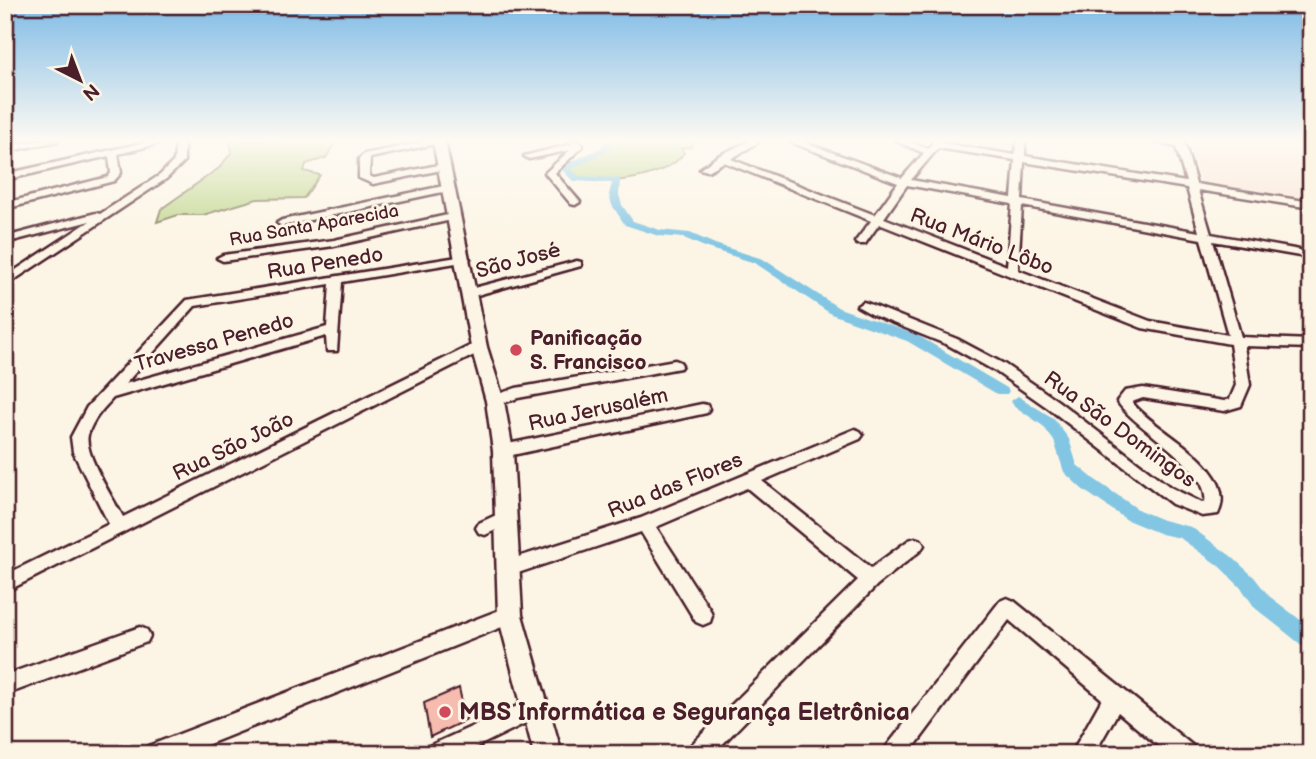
<svg xmlns="http://www.w3.org/2000/svg" width="1316" height="759" font-family="'Balsamiq Sans',sans-serif">
	<rect width="100%" height="100%" fill="#fcf5e5"/>
	<filter id="ink" filterUnits="userSpaceOnUse"><feTurbulence type="fractalNoise" baseFrequency=".0143" numOctaves="2"/><feDisplacementMap in="SourceGraphic" scale="14" xChannelSelector="R" yChannelSelector="G"/><feConvolveMatrix kernelMatrix="1 2 1 2 8 2 1 2 1" color-interpolation-filters="sRGB"/></filter>
	<g filter="url(#ink)">
		<path fill="#fae4d5" d="M 1188,141 L 1311,141 L 1311,199 L 1200,181 Z"/>
		<g fill="#bfd68d" stroke="#847a5c" stroke-width="2">
			<path d="M 230,141 L 336,141 L 326,158 L 306,164 L 304,171 L 320,175 L 304,198 L 257,199 L 203,215 L 178,215 L 157,222 L 161,209 L 219,168 L 232,152 Z"/>
			<path d="M 606,141 L 693,141 L 694,142 L 691,147 L 681,148 L 684,153 C 664,181 594,189 566,172 L 565,165 L 596,154 L 607,145 Z"/>
		</g>
		<g fill="none" stroke-linecap="round" stroke-linejoin="round">
			<g fill="#83c6e4" fill-rule="evenodd">
				<path d="M 603,141 L 611,141 L 610,150 L 571,169 L 579,176 L 620,178 L 619,195 L 622,205 L 633,221 L 660,230 L 690,233 L 715,244 L 763,259 L 839,308 L 917,335 L 1007,388 L 1009,391 L 1007,394 L 997,394 L 907,341 L 831,314 L 755,263 L 707,248 L 684,238 L 659,236 L 625,225 L 612,205 L 609,195 L 612,183 L 573,181 L 560,168 L 602,147 Z"/>
				<path d="M 1018,396 L 1053,418 L 1069,439 L 1077,465 L 1094,479 L 1139,510 L 1163,520 L 1191,527 L 1231,556 L 1254,577 L 1269,596 L 1311,628 L 1311,649 L 1304,647 L 1255,608 L 1242,589 L 1219,566 L 1180,538 L 1161,534 L 1127,520 L 1082,489 L 1064,472 L 1054,441 L 1043,426 L 1013,405 L 1011,401 Z"/>
			</g>
		</g>
		<path fill="#f6bcaf" stroke="#4a1f2b" stroke-width="2" d="M 459,688 L 466,720 L 430,737 L 424,703 Z"/>
		<g fill="none" stroke-linecap="round" stroke-linejoin="round">
			<g stroke="#4a1f2b" stroke-width="5">
				<g id="minor">
					<path d="M 36,141 L 58,141 L 5,152 L 5,146 Z"/>
					<path d="M 151,141 L 168,141 L 118,154 L 121,173 L 114,181 L 5,209 L 5,203 L 108,177 L 111,173 L 109,156 L 5,180 L 5,174 Z"/>
					<path d="M 176,141 L 184,141 L 184,162 L 166,179 L 5,286 L 5,277 L 90,221 L 5,243 L 5,237 L 96,213 L 100,214 L 160,175 L 174,161 Z"/>
					<path d="M 430,141 L 444,142 L 370,158 L 369,176 L 374,178 L 443,164 L 448,167 L 446,169 L 373,184 L 359,178 L 359,159 L 364,154 Z"/>
					<path d="M 570,141 L 579,141 L 583,146 L 555,173 L 580,202 L 575,205 L 571,204 L 545,173 L 570,150 L 529,159 L 524,156 L 572,144 Z"/>
					<path d="M 749,141 L 760,141 L 731,159 L 875,215 L 898,183 L 788,141 L 801,141 L 902,178 L 924,153 L 896,141 L 909,141 L 928,149 L 934,141 L 943,141 L 942,143 L 1015,155 L 1017,141 L 1025,141 L 1025,156 L 1186,182 L 1176,147 L 1151,141 L 1184,141 L 1196,184 L 1311,202 L 1311,208 L 1198,190 L 1211,234 L 1311,252 L 1311,258 L 1213,241 L 1241,337 L 1311,340 L 1311,348 L 1244,346 L 1250,385 L 1241,406 L 1224,411 L 1143,398 L 1132,402 C 1152,431 1241,467 1218,514 L 1202,516 L 1172,504 L 1048,408 L 995,371 L 948,345 L 873,315 L 857,306 L 863,302 L 867,303 L 957,339 L 1004,364 L 1058,401 L 1170,487 L 1202,503 L 1205,502 C 1211,467 1134,429 1117,401 L 1125,391 L 1143,388 L 1224,401 L 1230,399 L 1236,385 L 1230,344 L 1142,328 L 879,224 L 865,244 L 857,244 L 855,242 L 871,221 L 724,162 L 708,171 L 700,169 L 718,156 ZM 938,148 L 1015,160 L 1012,198 L 911,180 ZM 1024,162 L 1187,188 L 1199,232 L 1022,200 ZM 907,185 L 1012,204 L 1007,266 L 884,218 ZM 1022,206 L 1201,239 L 1228,335 L 1150,321 L 1018,270 Z"/>
					<path d="M 448,185 L 452,186 L 452,190 L 282,226 L 277,223 L 282,220 Z"/>
					<path d="M 452,214 L 457,217 L 456,219 L 334,246 L 223,261 L 217,258 L 223,255 L 334,240 Z"/>
					<path d="M 464,256 L 470,259 L 468,261 L 342,282 L 337,351 L 327,351 L 326,336 L 113,398 C 103,409 92,420 88,435 C 83,453 114,500 123,517 L 474,344 L 479,343 L 486,347 L 484,350 L 5,592 L 5,575 L 109,524 L 73,452 L 71,437 L 87,407 L 187,300 ZM 330,284 L 327,327 L 125,384 L 195,306 Z"/>
					<path d="M 577,261 L 581,262 L 581,266 L 470,297 L 464,293 L 466,290 Z"/>
					<path d="M 675,360 L 680,362 L 682,365 L 680,368 L 518,398 L 495,406 L 488,401 L 490,397 L 516,388 Z"/>
					<path d="M 702,404 L 707,405 L 709,409 L 707,413 L 503,457 L 498,455 L 495,451 L 498,447 L 503,445 Z"/>
					<path d="M 855,429 L 860,431 L 863,435 L 860,439 L 762,481 L 871,568 L 909,540 L 915,538 L 921,540 L 924,545 L 921,550 L 877,585 L 713,754 L 687,754 L 690,746 L 858,580 L 747,488 L 656,527 L 710,610 L 712,616 L 710,622 L 703,625 L 696,622 L 641,532 L 509,576 L 503,574 L 500,568 L 503,562 L 509,560 L 641,518 Z"/>
					<path d="M 507,510 L 513,512 L 515,517 L 513,522 L 485,535 L 479,533 L 476,528 L 479,523 Z"/>
					<path d="M 1007,598 L 1014,601 L 1193,746 L 1196,754 L 1168,754 L 1118,712 L 1094,754 L 1071,754 L 1102,699 L 1009,620 L 909,754 L 884,754 L 887,746 L 1000,601 Z"/>
					<path d="M 510,606 L 517,609 L 519,615 L 517,621 L 184,754 L 145,754 L 148,746 L 156,743 Z"/>
					<path d="M 140,627 L 147,630 L 150,636 L 147,642 L 5,695 L 5,675 Z"/>
					<path d="M 535,698 L 542,701 L 545,708 L 542,715 L 462,754 L 426,754 L 429,746 Z"/>
				</g>
			</g>
			<g stroke="#4a1f2b" stroke-width="5">
				<path id="tertiary" d="M 433,141 L 445,141 L 487,347 L 504,401 L 513,451 L 522,615 L 562,754 L 534,754 L 498,615 L 493,451 L 486,401 L 471,347 Z"/>
			</g>
			<use href="#minor" fill="#fcf5e5" fill-rule="evenodd"/>
			<use href="#tertiary" fill="#fcf5e5" fill-rule="evenodd"/>
		</g>
	</g>
	<linearGradient id="sky" x2="0" y2="1"><stop stop-color="#7fbbe6"/><stop offset="0.57" stop-color="#fefaf3"/><stop offset="1" stop-color="#fefaf3" stop-opacity="0"/></linearGradient>
	<rect width="1316" height="247" fill="url(#sky)"/>
	<g fill="#d1495b" stroke="#fcf5e5" stroke-width="2.5">
		<circle cx="516" cy="350" r="7"/>
		<circle cx="445" cy="712" r="7"/>
	</g>
	<g text-anchor="middle" stroke-width="6" stroke-linejoin="round" paint-order="stroke">
		<g font-size="18" fill="#4a1f2b" stroke="#fcf5e5">
			<text transform="translate(314 225) rotate(-10)" y="6">Rua Santa Aparecida</text>
		</g>
		<g font-size="21" fill="#4a1f2b" stroke="#fcf5e5">
			<text transform="translate(982 241) rotate(21)" y="7">Rua Mário Lôbo</text>
			<text transform="translate(518 260) rotate(-15)" y="7">São José</text>
			<text transform="translate(325 263) rotate(-9)" y="7">Rua Penedo</text>
			<text transform="translate(214 342) rotate(-16)" y="7">Travessa Penedo</text>
			<text transform="translate(598 409) rotate(-12)" y="7">Rua Jerusalém</text>
			<text transform="translate(1120 429) rotate(36)" y="7">Rua São Domingos</text>
			<text transform="translate(233 446) rotate(-26)" y="7">Rua São João</text>
			<text transform="translate(675 485) rotate(-22)" y="7">Rua das Flores</text>
		</g>
		<g font-size="21" font-weight="bold" fill="#4a1f2b" stroke="#fcf5e5" text-anchor="start">
			<text x="530" y="345">Panificação<tspan x="530" dy="24">S. Francisco</tspan></text>
		</g>
		<g font-size="24" font-weight="bold" fill="#4a1f2b" stroke="#fcf5e5" text-anchor="start">
			<text x="459" y="720">MBS Informática e Segurança Eletrônica</text>
		</g>
	</g>
	<rect width="1316" height="759" fill="none" stroke="#fcf5e5" stroke-width="28"/>
	<rect x="14" y="14" width="1288" height="731" fill="none" stroke="#4a1f2b" stroke-width="2.5" filter="url(#ink)"/>
	<g transform="translate(80 80) rotate(138)" stroke="#fcf5e5" stroke-width="5" paint-order="stroke">
	<path d="M0-5L12 26L0 18L-12 26Z" fill="#4a1f2b"/>
	<text y="-10" font-size="19" font-weight="bold" text-anchor="middle" fill="#4a1f2b">N</text>
	</g>
</svg>
